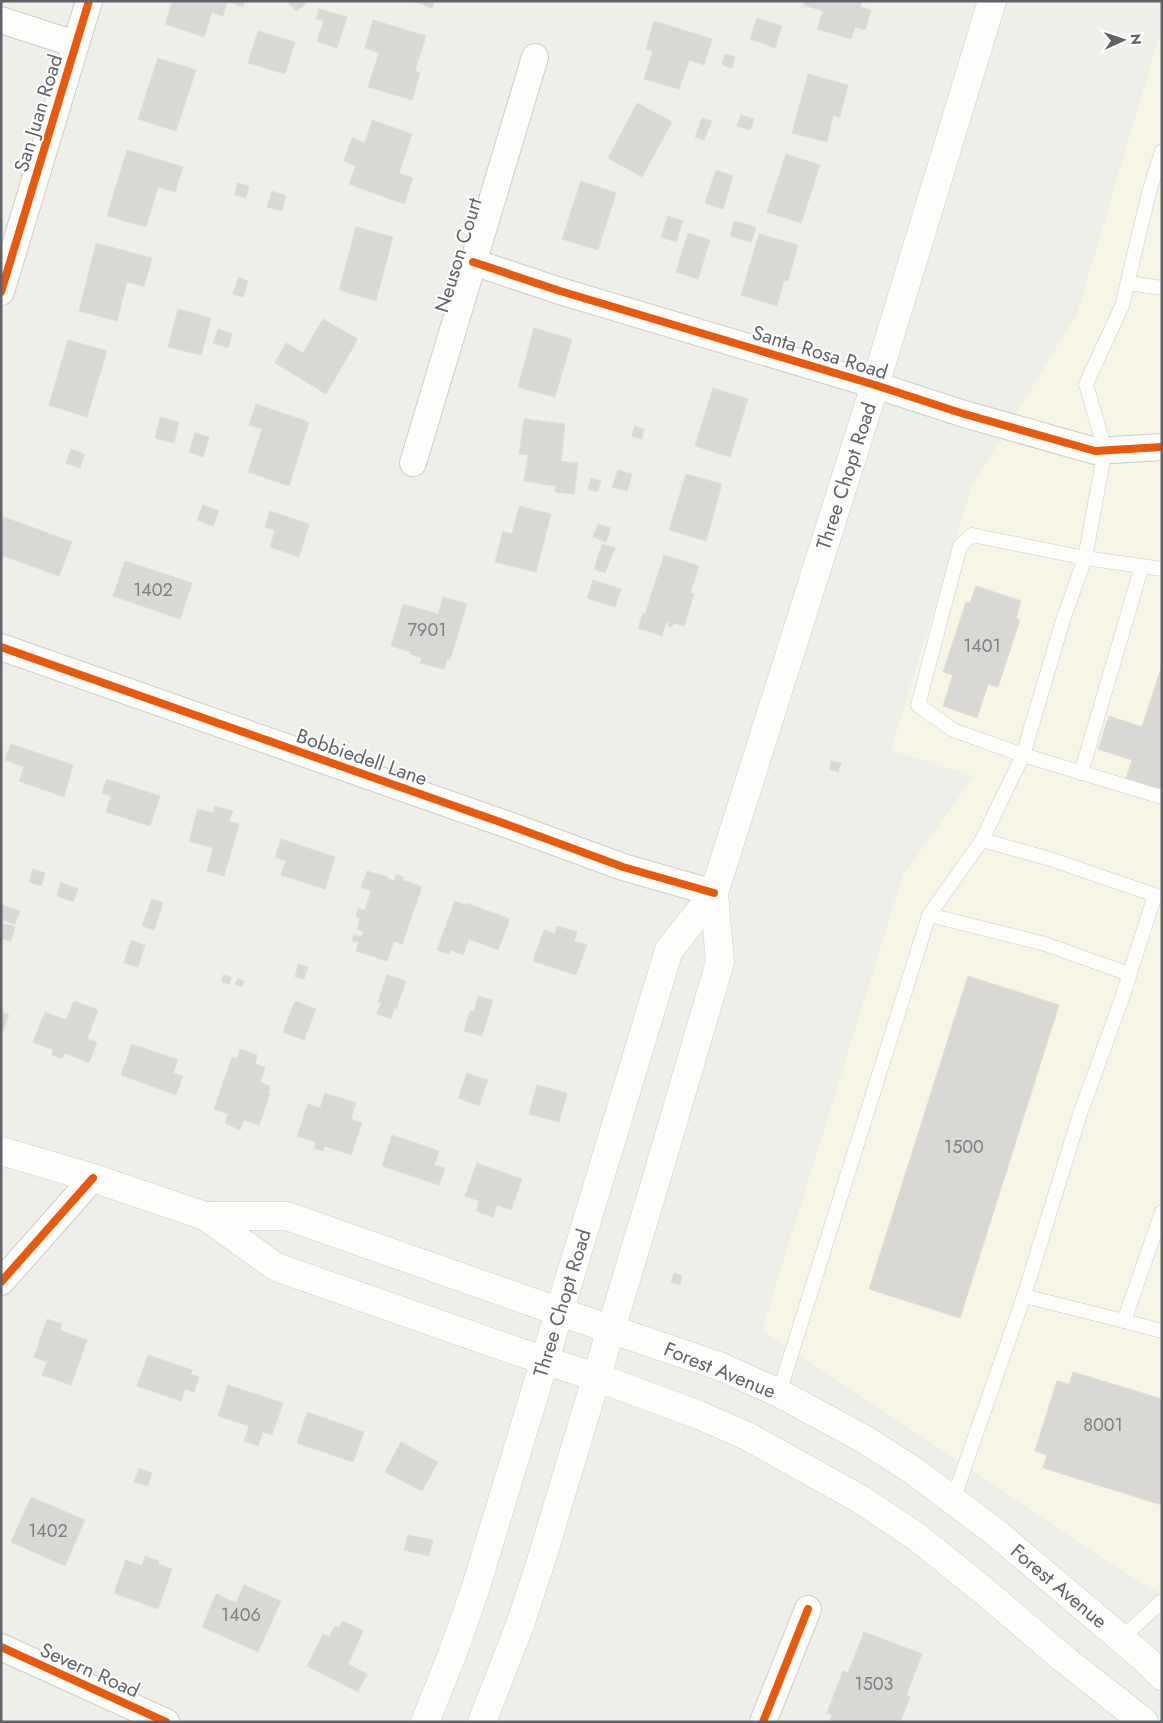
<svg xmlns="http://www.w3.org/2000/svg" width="1163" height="1723" font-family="Jost,sans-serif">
	<rect width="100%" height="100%" fill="#efefea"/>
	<path fill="#f7f5e4" d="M 1162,27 L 1162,1595 L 1120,1570 L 762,1330 L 903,875 L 974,776 L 891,750 L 972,486 L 1077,314 Z"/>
	<g fill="#d9d8d5" stroke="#deded9">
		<path d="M 173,1 L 245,1 L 243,7 L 227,1 L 223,16 L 212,12 L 204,37 L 165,24 Z"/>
		<path d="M 291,1 L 304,1 L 306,4 L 296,11 L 289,3 Z"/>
		<path d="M 413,1 L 435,1 L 432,8 Z"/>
		<path d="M 805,1 L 862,1 L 860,7 L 871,10 L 865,30 L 855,27 L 851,39 L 817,29 L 823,11 L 804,5 Z"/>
		<path d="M 319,9 L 347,17 L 337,48 L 317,41 L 324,21 L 316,19 Z"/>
		<path d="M 757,18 L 782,26 L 775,48 L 750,39 Z"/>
		<path d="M 373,20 L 426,36 L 415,71 L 420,73 L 412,100 L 368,87 L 379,53 L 365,48 Z"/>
		<path d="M 654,21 L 712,39 L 704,65 L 689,60 L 679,89 L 644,79 L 653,51 L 646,49 Z"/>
		<path d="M 258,31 L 295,42 L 285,74 L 248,63 Z"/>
		<path d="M 725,54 L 735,57 L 732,68 L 722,65 Z"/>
		<path d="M 158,58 L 196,70 L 176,131 L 138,119 Z"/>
		<path d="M 808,74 L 848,85 L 840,117 L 833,115 L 827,142 L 792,133 Z"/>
		<path d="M 637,103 L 672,122 L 642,177 L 608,158 Z"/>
		<path d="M 741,115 L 754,119 L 750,130 L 737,126 Z"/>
		<path d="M 702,118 L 712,121 L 704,140 L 695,137 Z"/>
		<path d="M 372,120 L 412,134 L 399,173 L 413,178 L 404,204 L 349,184 L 356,166 L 344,161 L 352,138 L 365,143 Z"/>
		<path d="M 127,150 L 183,167 L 175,192 L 158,187 L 146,227 L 107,216 Z"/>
		<path d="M 786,154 L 820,165 L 801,223 L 767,212 Z"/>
		<path d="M 716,170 L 733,176 L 723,209 L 705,203 Z"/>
		<path d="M 581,181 L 616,193 L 598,250 L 562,239 Z"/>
		<path d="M 237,183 L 249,186 L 246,198 L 235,195 Z"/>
		<path d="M 272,191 L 286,196 L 282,211 L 267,207 Z"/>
		<path d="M 668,216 L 683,221 L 676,242 L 661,237 Z"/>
		<path d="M 734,221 L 756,227 L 751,242 L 730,236 Z"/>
		<path d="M 356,227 L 393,237 L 376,301 L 339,290 Z"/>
		<path d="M 688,233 L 710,240 L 698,279 L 676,272 Z"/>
		<path d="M 759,234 L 798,245 L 788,281 L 784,280 L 777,306 L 741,295 Z"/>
		<path d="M 96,243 L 152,258 L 144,286 L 127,282 L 117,321 L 79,311 Z"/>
		<path d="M 239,277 L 248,281 L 243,297 L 233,294 Z"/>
		<path d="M 178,309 L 211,318 L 201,355 L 168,347 Z"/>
		<path d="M 323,319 L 358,339 L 326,394 L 275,363 L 286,343 L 303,353 Z"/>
		<path d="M 534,328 L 572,339 L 555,397 L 518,387 Z"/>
		<path d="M 218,329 L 232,334 L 228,348 L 213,343 Z"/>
		<path d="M 68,340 L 107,351 L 87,417 L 49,405 Z"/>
		<path d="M 713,388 L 748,399 L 730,457 L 695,446 Z"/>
		<path d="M 256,404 L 309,422 L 289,486 L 248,472 L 262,429 L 249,425 Z"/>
		<path d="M 160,417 L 179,422 L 174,443 L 155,438 Z"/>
		<path d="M 524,419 L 565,424 L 561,461 L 578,463 L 574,494 L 555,492 L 556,486 L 524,481 L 528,455 L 519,454 Z"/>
		<path d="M 635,426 L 644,429 L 642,439 L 632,436 Z"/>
		<path d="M 195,433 L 209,437 L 203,457 L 189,452 Z"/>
		<path d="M 71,449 L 85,454 L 80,468 L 66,463 Z"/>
		<path d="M 618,470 L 632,474 L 627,491 L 612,487 Z"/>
		<path d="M 686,474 L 722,484 L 706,541 L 669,530 Z"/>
		<path d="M 591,478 L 601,481 L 597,492 L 588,489 Z"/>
		<path d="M 203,505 L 219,511 L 213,526 L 197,520 Z"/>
		<path d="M 519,506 L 551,514 L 536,572 L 495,562 L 503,531 L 512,534 Z"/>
		<path d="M 270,511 L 309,524 L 299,557 L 270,547 L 275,530 L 265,527 Z"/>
		<path d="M 4,517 L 72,542 L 59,576 L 1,555 L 1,525 Z"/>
		<path d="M 598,524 L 611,528 L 606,542 L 593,537 Z"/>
		<path d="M 602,544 L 615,548 L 605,573 L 594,569 Z"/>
		<path d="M 664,555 L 699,566 L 690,593 L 694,594 L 684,626 L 673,623 L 672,627 L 668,626 L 669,623 L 666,622 L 662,636 L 638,628 L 643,613 L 645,614 Z"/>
		<path d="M 125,561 L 192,583 L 180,619 L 113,596 Z"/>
		<path d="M 593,580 L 621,589 L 615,607 L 587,598 Z"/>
		<path d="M 976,586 L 1021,601 L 1016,618 L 1020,620 L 998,687 L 988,684 L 977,718 L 943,706 L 953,675 L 943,672 L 966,602 L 970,603 Z"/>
		<path d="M 443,597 L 467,604 L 450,660 L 447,659 L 444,669 L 420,663 L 422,658 L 410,654 L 411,652 L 391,646 L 403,604 L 438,614 Z"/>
		<path d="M 1162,665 L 1162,790 L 1126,778 L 1132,760 L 1098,749 L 1109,716 L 1142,727 Z"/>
		<path d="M 11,744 L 73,765 L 64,797 L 19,781 L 24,767 L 5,760 Z"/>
		<path d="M 831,761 L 841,763 L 838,772 L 829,769 Z"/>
		<path d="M 107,779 L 160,796 L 150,826 L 106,812 L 111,796 L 102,793 Z"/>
		<path d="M 215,806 L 233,811 L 229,821 L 239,824 L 224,876 L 207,871 L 213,848 L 189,841 L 198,809 L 213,813 Z"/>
		<path d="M 281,839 L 335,857 L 325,889 L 281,875 L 286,861 L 275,857 Z"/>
		<path d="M 33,869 L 45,873 L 41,886 L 29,882 Z"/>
		<path d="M 367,871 L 388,877 L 388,879 L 394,881 L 396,874 L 404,877 L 403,880 L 422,887 L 402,944 L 394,941 L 387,961 L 356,951 L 359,942 L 352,940 L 354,935 L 361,937 L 364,932 L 357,929 L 360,918 L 356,917 L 358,908 L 365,910 L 371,891 L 361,887 Z"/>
		<path d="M 61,882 L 78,889 L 73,902 L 57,896 Z"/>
		<path d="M 152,899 L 163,903 L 154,930 L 142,926 Z"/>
		<path d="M 455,901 L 466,905 L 466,903 L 510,919 L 498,950 L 469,939 L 463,955 L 451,950 L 449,954 L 437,950 Z"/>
		<path d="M 1,905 L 20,911 L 15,924 L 1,920 Z"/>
		<path d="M 1,923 L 15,927 L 11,941 L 1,938 Z"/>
		<path d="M 557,926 L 577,932 L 574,941 L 587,945 L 576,975 L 533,961 L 544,930 L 555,934 Z"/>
		<path d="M 131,940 L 145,945 L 138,967 L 124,963 Z"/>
		<path d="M 298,964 L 308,967 L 304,979 L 295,977 Z"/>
		<path d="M 223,975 L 231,977 L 229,984 L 222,982 Z"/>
		<path d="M 387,975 L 406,981 L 396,1009 L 394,1008 L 391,1019 L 377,1014 L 381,1003 L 378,1002 Z"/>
		<path d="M 968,976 L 1059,1005 L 960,1318 L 869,1289 Z"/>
		<path d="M 238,978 L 244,981 L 242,987 L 235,984 Z"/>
		<path d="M 478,996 L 493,1000 L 482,1036 L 464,1031 L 470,1011 L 474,1012 Z"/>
		<path d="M 74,1001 L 98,1010 L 87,1039 L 97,1042 L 89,1063 L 65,1053 L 62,1059 L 52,1055 L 53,1050 L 33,1042 L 45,1012 L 66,1020 Z"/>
		<path d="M 295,1001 L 316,1009 L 304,1040 L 283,1032 Z"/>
		<path d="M 1,1012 L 9,1015 L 3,1031 L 1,1031 Z"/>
		<path d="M 132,1044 L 178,1060 L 173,1073 L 183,1076 L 176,1095 L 121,1075 Z"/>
		<path d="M 240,1049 L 257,1055 L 255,1064 L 265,1068 L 260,1082 L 270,1086 L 268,1093 L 270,1094 L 259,1125 L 244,1120 L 240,1130 L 225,1123 L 228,1114 L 214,1109 L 232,1057 L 237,1059 Z"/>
		<path d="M 467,1073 L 488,1080 L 479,1106 L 458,1098 Z"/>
		<path d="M 537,1085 L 567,1093 L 559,1122 L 529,1114 Z"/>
		<path d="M 325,1093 L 356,1103 L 351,1119 L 362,1123 L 351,1155 L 325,1146 L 323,1151 L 314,1148 L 316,1142 L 297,1136 L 308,1104 L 320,1108 Z"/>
		<path d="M 392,1135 L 439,1151 L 434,1165 L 445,1168 L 439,1185 L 382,1166 Z"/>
		<path d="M 477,1163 L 522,1179 L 511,1210 L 497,1205 L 493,1217 L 476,1211 L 479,1201 L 465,1196 Z"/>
		<path d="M 674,1273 L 682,1276 L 680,1285 L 671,1282 Z"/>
		<path d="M 47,1319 L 62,1324 L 60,1330 L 87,1340 L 71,1385 L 42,1375 L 47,1362 L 34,1357 Z"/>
		<path d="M 148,1355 L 192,1370 L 191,1374 L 199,1377 L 194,1392 L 185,1389 L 181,1401 L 137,1386 Z"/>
		<path d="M 1073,1372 L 1162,1399 L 1162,1505 L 1043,1468 L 1047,1455 L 1035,1451 L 1057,1381 L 1069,1384 Z"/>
		<path d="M 228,1385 L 283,1403 L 272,1435 L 263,1432 L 258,1446 L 244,1441 L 249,1426 L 218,1416 Z"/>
		<path d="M 307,1412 L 364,1432 L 353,1462 L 297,1443 Z"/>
		<path d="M 401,1442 L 438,1462 L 422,1491 L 385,1472 Z"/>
		<path d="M 139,1468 L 152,1473 L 148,1486 L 134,1482 Z"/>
		<path d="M 31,1497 L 85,1520 L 65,1566 L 11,1542 Z"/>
		<path d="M 408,1535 L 433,1540 L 429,1556 L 404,1550 Z"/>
		<path d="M 145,1556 L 159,1561 L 158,1564 L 172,1569 L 158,1609 L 114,1593 L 126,1560 L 142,1566 Z"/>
		<path d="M 244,1585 L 281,1601 L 258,1652 L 202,1627 L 216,1594 L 236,1603 Z"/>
		<path d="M 343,1621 L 363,1631 L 348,1664 L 367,1674 L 358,1692 L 307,1666 L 323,1634 L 329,1637 L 335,1626 L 339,1628 Z"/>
		<path d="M 864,1632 L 922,1654 L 906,1696 L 910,1697 L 900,1722 L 829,1722 L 832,1715 L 827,1713 L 843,1671 L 848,1673 Z"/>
	</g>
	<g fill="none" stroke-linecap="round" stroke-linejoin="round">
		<g stroke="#cbcbcb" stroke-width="15">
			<g id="service">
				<path d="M 1128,283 L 1162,288"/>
				<path d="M 1162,569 L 1085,558 L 972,535 L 960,546 L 918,705 L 953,730 L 1023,755 L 1162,797"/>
				<path d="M 1081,773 L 1142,566"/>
				<path d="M 929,915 L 1045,944 L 1129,974"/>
				<path d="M 1024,1296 L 1080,1114 L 1121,1001 L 1155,895 L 1047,858 L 982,840 L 1023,755 L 1063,620 L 1085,558 L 1105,450 L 1086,384 L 1122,306 L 1149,192 L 1162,151"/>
				<path d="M 1124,1321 L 1162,1331"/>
				<path d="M 779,1393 L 929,915 L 982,840"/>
				<path d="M 953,1500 L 1024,1296 L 1124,1321 L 1162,1212"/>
				<path d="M 1121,1639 L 1162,1601"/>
			</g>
		</g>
		<g stroke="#cbcbcb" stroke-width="28">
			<g id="minor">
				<path d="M 1,20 L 75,44"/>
				<path d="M 473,262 L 560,291 L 875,385 L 961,413 L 1095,451 L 1162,447"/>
				<path d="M 1,292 L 89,1"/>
				<path d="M 413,463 L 535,57"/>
				<path d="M 1,647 L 514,827 L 623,867 L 714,893"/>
				<path d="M 1,1282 L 93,1178"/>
				<path d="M 1,1647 L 166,1722"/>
				<path d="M 763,1722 L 808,1609"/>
			</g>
		</g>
		<g stroke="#ccc" stroke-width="29">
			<g id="secondary">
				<path d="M 1,1151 L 93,1178 L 205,1216 L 276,1267 L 519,1352 L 596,1377 L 699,1415 L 747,1436 L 860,1499 L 917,1537 L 984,1591 L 1064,1659 L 1144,1722"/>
				<path d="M 205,1216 L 287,1216 L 560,1312 L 719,1366 L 779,1393 L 864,1439 L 914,1471 L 995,1532 L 1144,1658 L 1162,1676"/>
				<path d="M 425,1722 L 452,1655 L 475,1590 L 669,950 L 714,893 L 875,385 L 992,1"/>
				<path d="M 482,1722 L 521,1622 L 541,1561 L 656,1180 L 720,962 L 714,893"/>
			</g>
		</g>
		<use href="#service" stroke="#fdfdfc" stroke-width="14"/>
		<use href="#minor" stroke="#fdfdfc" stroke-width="26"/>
		<use href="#secondary" stroke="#fdfdfc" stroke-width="28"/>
		<g stroke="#fff" stroke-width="11">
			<g id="cycleway">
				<path d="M 473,262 L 560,291 L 875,385 L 961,413 L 1095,451 L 1162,447"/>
				<path d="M 1,292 L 89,1"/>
				<path d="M 1,647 L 514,827 L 623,867 L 714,893"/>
				<path d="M 1,1282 L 93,1178"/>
				<path d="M 1,1647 L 166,1722"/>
				<path d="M 763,1722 L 808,1609"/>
			</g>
		</g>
		<use href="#cycleway" stroke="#e8590c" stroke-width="8"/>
	</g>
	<g text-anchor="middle" stroke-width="4" stroke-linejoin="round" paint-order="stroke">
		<g font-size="18" fill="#7e8084">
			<text x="153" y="596">1402</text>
			<text x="427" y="636">7901</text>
			<text x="982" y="652">1401</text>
			<text x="964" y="1153">1500</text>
			<text x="1103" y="1431">8001</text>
			<text x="48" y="1537">1402</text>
			<text x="241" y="1621">1406</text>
			<text x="874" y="1690">1503</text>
		</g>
		<g font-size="20" fill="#5f6268" stroke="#fff">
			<text transform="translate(38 113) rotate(-73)" y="7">San Juan Road</text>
			<text transform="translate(458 255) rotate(-73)" y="7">Neuson Court</text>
			<text transform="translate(820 352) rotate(17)" y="7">Santa Rosa Road</text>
			<text transform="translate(846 476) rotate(-72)" y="7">Three Chopt Road</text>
			<text transform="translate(362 757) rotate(19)" y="7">Bobbiedell Lane</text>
			<text transform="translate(562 1303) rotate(-73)" y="7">Three Chopt Road</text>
			<text transform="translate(720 1370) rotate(22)" y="7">Forest Avenue</text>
			<text transform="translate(1059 1586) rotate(40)" y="7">Forest Avenue</text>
			<text transform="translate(90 1670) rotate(24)" y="7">Severn Road</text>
		</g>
	</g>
	<rect width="1163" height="1723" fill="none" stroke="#5f6268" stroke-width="5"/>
	<g transform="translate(1123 40) rotate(87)" stroke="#ffffff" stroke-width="4" paint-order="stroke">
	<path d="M0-4L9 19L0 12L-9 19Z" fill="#5f6268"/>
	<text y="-8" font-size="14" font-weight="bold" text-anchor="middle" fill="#5f6268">N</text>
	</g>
</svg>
